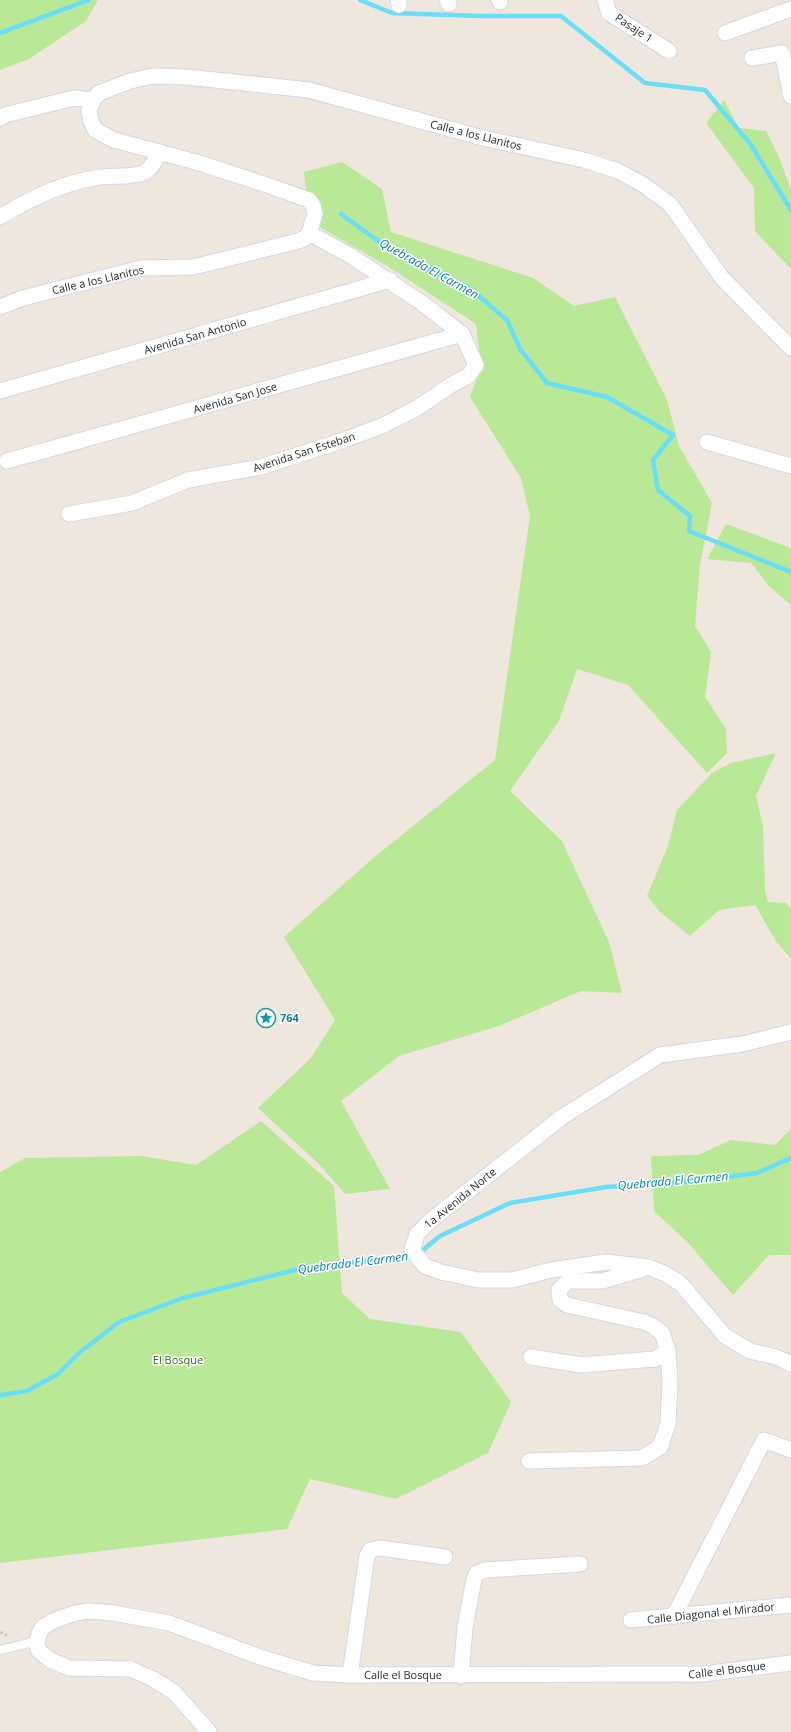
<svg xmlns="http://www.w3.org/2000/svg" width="791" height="1732" font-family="'Open Sans',sans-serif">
	<rect width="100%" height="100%" fill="#efe6dd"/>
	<g fill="#b9e996">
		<path d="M 0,0 L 98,0 L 86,21 L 29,59 L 0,70 Z"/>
		<path d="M 724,100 L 739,128 L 766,131 L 779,157 L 791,190 L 791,269 L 755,231 L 754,188 L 706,123 Z"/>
		<path d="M 342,162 L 382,189 L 391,232 L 533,278 L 574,306 L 615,297 L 667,400 L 679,446 L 712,503 L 700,565 L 695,626 L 711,652 L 705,697 L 726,729 L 727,753 L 707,773 L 628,685 L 577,669 L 559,721 L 510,791 L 562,841 L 609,942 L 622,993 L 581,991 L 499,1026 L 399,1056 L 341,1101 L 390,1189 L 345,1194 L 319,1164 L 258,1108 L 311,1058 L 335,1020 L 284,937 L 372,859 L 495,760 L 530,516 L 521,478 L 470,397 L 481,367 L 476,324 L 389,267 L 309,221 L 304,172 Z"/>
		<path d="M 726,524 L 791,548 L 791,605 L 770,587 L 751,563 L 707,559 Z"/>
		<path d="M 776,753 L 756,796 L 763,826 L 765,891 L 768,902 L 786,903 L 791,909 L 791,959 L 776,941 L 755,905 L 719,910 L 690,936 L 660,912 L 647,896 L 668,846 L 677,810 L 712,773 L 731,763 Z"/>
		<path d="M 261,1121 L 334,1186 L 342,1293 L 370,1319 L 461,1332 L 511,1402 L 488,1453 L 396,1499 L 310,1479 L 287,1529 L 0,1563 L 0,1172 L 25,1158 L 142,1156 L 196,1165 Z"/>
		<path d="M 791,1129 L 791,1255 L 769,1255 L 733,1295 L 688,1243 L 654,1211 L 651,1156 L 698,1155 L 731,1140 L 775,1145 Z"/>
	</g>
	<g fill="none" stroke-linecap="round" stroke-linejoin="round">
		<g stroke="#69def8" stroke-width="4.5">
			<path d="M 360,0 L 392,13 L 480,16 L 561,16 L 645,83 L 705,90 L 751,145 L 791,210"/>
			<path d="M 0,33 L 89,0"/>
			<path d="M 341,214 L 388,248 L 472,290 L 507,320 L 520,349 L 547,383 L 607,397 L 673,435 L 653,460 L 658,490 L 690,516 L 689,531 L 791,572"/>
			<path d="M 0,1395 L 27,1391 L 58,1374 L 79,1353 L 119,1322 L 183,1298 L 303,1268 L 382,1259 L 405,1259 L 417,1255 L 440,1236 L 510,1203 L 606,1187 L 685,1182 L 757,1173 L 791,1158"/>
		</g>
		<g stroke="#d2d8e6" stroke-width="10">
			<path id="service" d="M 0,1650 L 37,1641"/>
		</g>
		<g stroke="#d2d8e6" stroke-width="17">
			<g id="minor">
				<path d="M 398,0 L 399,5"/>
				<path d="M 447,0 L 449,4"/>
				<path d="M 499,0 L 500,2"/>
				<path d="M 605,0 L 609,13 L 669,51"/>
				<path d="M 725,33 L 791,9"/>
				<path d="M 752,58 L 782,53 L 791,96"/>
				<path d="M 0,118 L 5,115 L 74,98 L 93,100"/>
				<path d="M 0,217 C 29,199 60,184 94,178 C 109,175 130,178 143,173 C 152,169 155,159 160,152"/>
				<path d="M 0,307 L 23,298 L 141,268 L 193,267 L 298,241 L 305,238 L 309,233 L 315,214 L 313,206 L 309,200 L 264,184 L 196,162 L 114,140 L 95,130 L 91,121 L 89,111 L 93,100 L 99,93 L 130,81 L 153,76 L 187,77 L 309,90 L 483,138 L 584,160 L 618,171 L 642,184 L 670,204 L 722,278 L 791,348"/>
				<path d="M 0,391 L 390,280"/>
				<path d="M 707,442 L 791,466"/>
				<path d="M 7,461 L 462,334"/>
				<path d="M 69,514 L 132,503 L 188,480 L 261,467 L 344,440 L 384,425 L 417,408 L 451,385 L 468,376 L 476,365 L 462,334 L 422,303 L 351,256 L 309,233"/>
				<path d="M 791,1032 L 742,1044 L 660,1055 L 562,1117 L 430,1221 L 417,1234 L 412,1250 L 425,1266 L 441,1272 L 478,1280 L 512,1280 L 551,1270 L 606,1262 L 648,1267 L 666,1274 L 681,1284 L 725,1336 L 750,1351 L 776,1357 L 791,1364"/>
				<path d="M 531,1357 L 581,1365 L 655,1359 L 668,1351"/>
				<path d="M 529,1461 L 642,1458 L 660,1447 L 668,1424 L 670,1382 L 668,1351 L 662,1333 L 653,1326 L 644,1322 L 567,1305 L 560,1300 L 559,1290 L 568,1281 L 602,1281 L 643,1269"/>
				<path d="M 674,1616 L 764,1440 L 791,1450"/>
				<path d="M 631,1620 L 791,1605"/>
				<path d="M 350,1675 L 367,1556 L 370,1550 L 380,1548 L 445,1557"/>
				<path d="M 461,1676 L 465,1627 L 474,1579 L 477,1573 L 485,1570 L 580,1564"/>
				<path d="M 209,1732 L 174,1692 L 153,1679 L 131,1669 L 69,1668 L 50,1660 L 38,1650 L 37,1641 L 39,1634 L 43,1627 L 53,1621 L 75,1613 L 89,1611 L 113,1613 L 169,1623 L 260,1657 L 313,1673 L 350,1675 L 703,1674 L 791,1663"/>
			</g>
		</g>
		<path stroke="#c8c8c8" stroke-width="2.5" stroke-dasharray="3 2" stroke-linecap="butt" d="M 0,1632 L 8,1636"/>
		<use href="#service" stroke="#fff" stroke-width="8"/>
		<use href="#minor" stroke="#fff" stroke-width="15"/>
	</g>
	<defs>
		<g id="sight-ring" transform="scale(1)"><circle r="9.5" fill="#fff" stroke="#0f9aa8" stroke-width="1.5"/><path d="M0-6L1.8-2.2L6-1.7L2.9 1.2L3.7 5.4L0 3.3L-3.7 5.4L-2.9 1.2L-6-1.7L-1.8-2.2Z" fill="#0f9aa8"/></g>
	</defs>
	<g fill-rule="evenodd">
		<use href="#sight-ring" x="266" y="1018"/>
	</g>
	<g text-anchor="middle" stroke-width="3" stroke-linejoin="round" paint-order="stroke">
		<g font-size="11" fill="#2c2c2c" stroke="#fff">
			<text transform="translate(634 28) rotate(33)" y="4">Pasaje 1</text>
			<text transform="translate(476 135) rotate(14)" y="4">Calle a los Llanitos</text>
			<text transform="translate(98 280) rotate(-13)" y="4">Calle a los Llanitos</text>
			<text transform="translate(195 336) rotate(-16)" y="4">Avenida San Antonio</text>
			<text transform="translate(235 398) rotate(-16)" y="4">Avenida San Jose</text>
			<text transform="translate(304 452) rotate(-18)" y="4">Avenida San Esteban</text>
			<text transform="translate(460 1198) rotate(-39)" y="4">1a Avenida Norte</text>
			<text transform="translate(711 1613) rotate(-6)" y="4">Calle Diagonal el Mirador</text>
			<text transform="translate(727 1670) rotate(-7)" y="4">Calle el Bosque</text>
			<text x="403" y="1679">Calle el Bosque</text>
		</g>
		<g font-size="11" font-weight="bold" fill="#0d838f" stroke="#fff" text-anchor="start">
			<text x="280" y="1022">764</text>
		</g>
		<g font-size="11" fill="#307015" stroke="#fff">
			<text x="178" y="1364">El Bosque</text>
		</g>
		<g font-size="12" font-style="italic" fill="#037ea9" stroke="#fff">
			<text transform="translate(429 269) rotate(29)" y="4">Quebrada El Carmen</text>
			<text transform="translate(673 1181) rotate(-5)" y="4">Quebrada El Carmen</text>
			<text transform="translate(353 1263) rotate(-7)" y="4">Quebrada El Carmen</text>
		</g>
	</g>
</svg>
